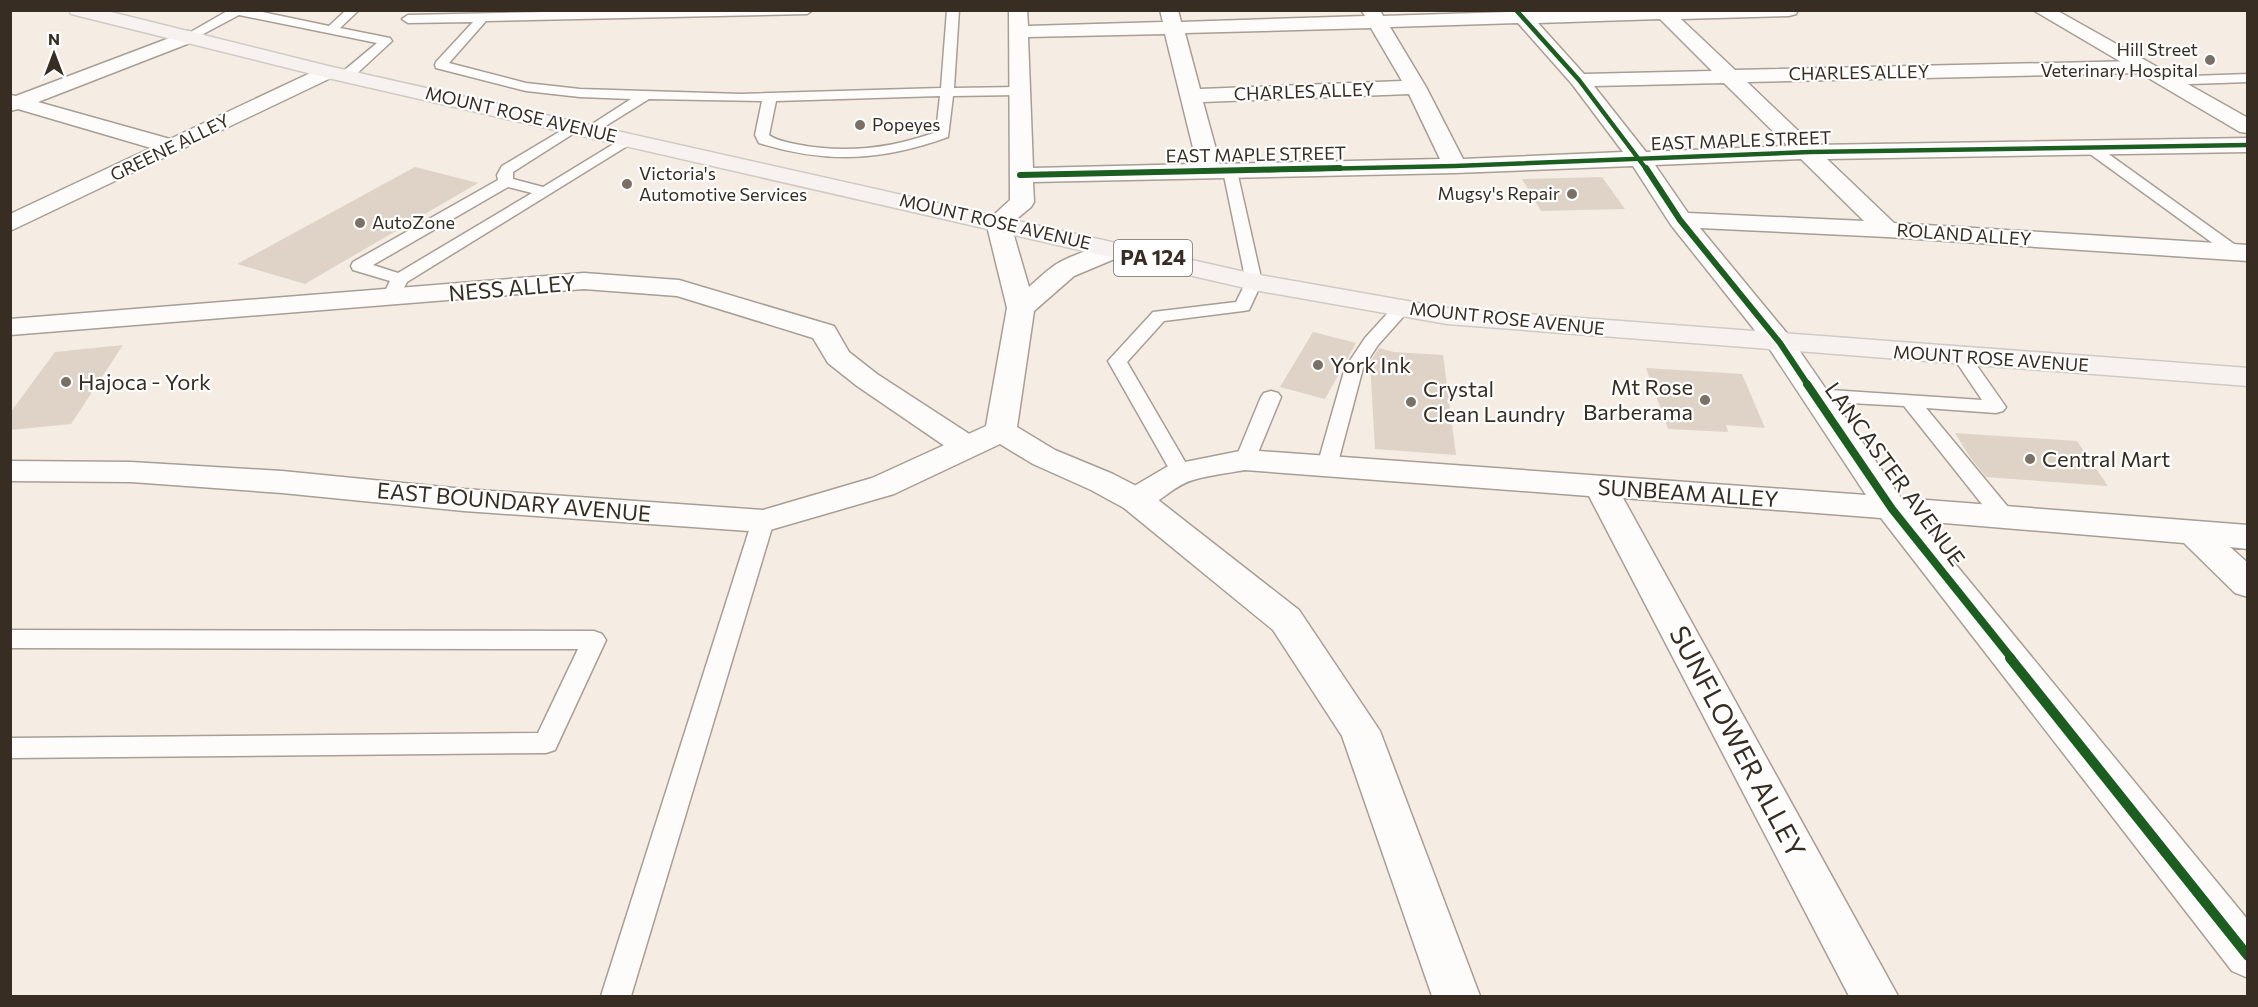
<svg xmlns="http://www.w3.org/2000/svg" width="2258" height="1007" font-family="Commissioner,sans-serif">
	<rect width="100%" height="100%" fill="#f5ece3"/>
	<g fill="#ded3c6">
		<path d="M 415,167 L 478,183 L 305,284 L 237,264 Z"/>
		<path d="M 1602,177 L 1625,209 L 1541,211 L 1522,179 Z"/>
		<path d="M 1313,332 L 1356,343 L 1325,399 L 1280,387 Z"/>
		<path d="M 123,345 L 71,424 L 10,430 L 10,413 L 55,352 Z"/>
		<path d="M 1379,348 L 1394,352 L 1443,355 L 1456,455 L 1375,449 L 1370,362 Z"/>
		<path d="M 1646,368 L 1742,374 L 1765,428 L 1726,425 L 1728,432 L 1668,429 Z"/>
		<path d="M 1955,433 L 2077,441 L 2108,486 L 1986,477 L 1970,457 Z"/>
	</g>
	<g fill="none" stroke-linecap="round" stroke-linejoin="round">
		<g stroke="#a79e95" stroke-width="3">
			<g id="service">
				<path d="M 229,10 L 253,10 L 329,26 L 346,10 L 359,10 L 340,28 L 390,38 L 392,41 L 351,79 L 341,79 L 339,76 L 341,73 L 377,43 L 239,15 L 192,40 L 184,40 L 182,37 Z"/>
				<path d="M 643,10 L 813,10 L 807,14 L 486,21 L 449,63 L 526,83 L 580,89 L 741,94 L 941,88 L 947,10 L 959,10 L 954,88 L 1019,87 L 1026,91 L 1019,95 L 953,96 L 948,137 C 881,161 827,164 759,143 L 755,135 L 762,101 L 649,99 L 591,135 L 584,131 L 586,128 L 631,99 L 580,97 L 526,91 L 436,68 L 435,65 L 436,62 L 473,22 L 408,23 L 402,19 L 408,15 ZM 940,96 L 936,132 C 890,149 843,154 795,144 C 786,142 775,140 769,135 L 776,101 Z"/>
				<path d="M 2248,74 L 2248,82 L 2163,85 L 2156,81 L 2163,77 Z"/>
				<path d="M 574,123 L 579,124 L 581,127 L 579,130 L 513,172 L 513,179 L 543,187 L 625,137 L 635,137 L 637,140 L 407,282 L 400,295 L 388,295 L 385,291 L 390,281 L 353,270 L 351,266 L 353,262 L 498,180 L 497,175 L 502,166 ZM 508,187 L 532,193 L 398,273 L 373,265 Z"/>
				<path d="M 2091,144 L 2096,145 L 2241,249 L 2243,252 L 2241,255 L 2229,255 L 2086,151 L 2084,148 L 2086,145 Z"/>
				<path d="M 1230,167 L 1237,171 L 1262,282 L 1249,310 L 1243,311 L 1164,321 L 1127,362 L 1191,472 L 1188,477 L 1181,479 L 1174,477 L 1171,472 L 1108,361 L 1153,312 L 1236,302 L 1246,282 L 1223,171 Z"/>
				<path d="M 1402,303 L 1408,304 L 1411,308 L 1378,345 L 1363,368 L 1337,466 L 1334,471 L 1327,473 L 1320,471 L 1317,466 L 1345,368 L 1365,338 L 1396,304 Z"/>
				<path d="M 1962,352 L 1968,353 L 2006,407 L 2003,411 L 1996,413 L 1926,408 L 2013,513 L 2016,518 L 2013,523 L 2005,525 L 1997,523 L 1904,406 L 1815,401 L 1808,399 L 1806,395 L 1808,391 L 1815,389 L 1982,400 L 1953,357 L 1956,353 Z"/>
				<path d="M 1271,391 L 1278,393 L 1281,397 L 1255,460 L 1252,465 L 1245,466 L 1238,465 L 1235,460 L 1261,397 L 1264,393 Z"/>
				<path d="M 763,514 L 771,516 L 774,521 L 631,996 L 601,996 L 752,521 L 755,516 Z"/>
				<path d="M 10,630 L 594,631 L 602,634 L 606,640 L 555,750 L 546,753 L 10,758 L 10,738 L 538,733 L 578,649 L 10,648 Z"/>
			</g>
		</g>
		<g stroke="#a79e95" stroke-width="3">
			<g id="minor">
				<path d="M 1009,10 L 1027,10 L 1028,26 L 1163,22 L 1160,10 L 1178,10 L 1181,22 L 1365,16 L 1361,10 L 1380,10 L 1383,16 L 1508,12 L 1507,10 L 1798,10 L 1796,14 L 1789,16 L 1681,19 L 1735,70 L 2139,61 L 2146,63 L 2149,67 L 2146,71 L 2139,73 L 1747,82 L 1813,145 L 2248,138 L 2248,152 L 1827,159 L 1894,223 L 2248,245 L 2248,261 L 1887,237 L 1700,228 L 1790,337 L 1901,498 L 2248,525 L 2248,549 L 2230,547 L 2248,563 L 2248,597 L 2235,593 L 2184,543 L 1920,521 L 2248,920 L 2248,978 L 2232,971 L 1881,518 L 1623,498 L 1898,996 L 1849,996 L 1589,496 L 1245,470 C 1228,473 1210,475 1193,480 C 1167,487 1153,516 1124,508 L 1120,500 L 1124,492 L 1170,465 L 1245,450 L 1866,495 L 1769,348 L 1671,225 L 1633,166 L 1455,173 L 1033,182 L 1034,202 L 1031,207 L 1007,227 L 998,229 L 989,227 L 986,222 L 1010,200 ZM 1660,19 L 1712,71 L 1584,74 L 1538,23 ZM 1518,23 L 1572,84 L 1623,152 L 1463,159 L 1426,87 L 1390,27 ZM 1371,28 L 1402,81 L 1200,89 L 1185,33 ZM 1165,34 L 1197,164 L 1033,168 L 1028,37 ZM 1724,83 L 1788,146 L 1646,152 L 1594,86 ZM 1409,94 L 1440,159 L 1220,164 L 1203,102 ZM 1801,159 L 1864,221 L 1688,213 L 1655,165 Z"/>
				<path d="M 188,31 L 195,33 L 198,37 L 195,41 L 38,102 L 170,139 L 321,68 L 335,68 L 338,72 L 335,76 L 10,231 L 10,214 L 151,148 L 18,109 L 10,111 L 10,95 L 16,96 Z"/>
				<path d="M 584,273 L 679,280 L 834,326 L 849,352 L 877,374 L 977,439 L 982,446 L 977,453 L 966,456 L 955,453 L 857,386 L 828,363 L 813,338 L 677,296 L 584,289 L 10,335 L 10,319 Z"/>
			</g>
		</g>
		<g stroke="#a79e95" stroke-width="3">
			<path id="tertiary" d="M 998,215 L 1007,217 L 1010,222 L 1029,287 C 1037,280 1046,271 1055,265 C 1069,256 1108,241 1124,245 L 1128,250 L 1124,255 L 1074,276 L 1034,311 L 1017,427 L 1055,450 L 1113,474 L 1148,492 L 1299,610 L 1380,731 L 1480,996 L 1432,996 L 1342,736 L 1273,630 L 1124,508 L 1091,490 L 1033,464 L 1000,444 L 894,494 L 763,532 L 464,511 L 282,493 L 131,482 L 10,481 L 10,461 L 131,462 L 282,471 L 464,489 L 763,510 L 872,478 L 986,426 L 1007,308 L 986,222 L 989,217 Z"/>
		</g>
		<g stroke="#a79e95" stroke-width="3">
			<path id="secondary" d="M 2033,10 L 2056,10 L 2248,118 L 2248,133 L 2240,132 Z"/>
		</g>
		<g stroke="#cfcac4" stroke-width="3">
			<path id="primary" d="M 69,10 L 103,10 L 328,66 L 1254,274 L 1447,308 L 2248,368 L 2248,386 L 1447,324 L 1254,290 L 328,78 L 71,14 Z"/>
		</g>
		<use href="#service" fill="#fefcfb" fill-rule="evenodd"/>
		<use href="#minor" fill="#fefcfb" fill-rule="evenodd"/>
		<use href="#tertiary" fill="#fefcfb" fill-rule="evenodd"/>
		<use href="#secondary" fill="#fefcfb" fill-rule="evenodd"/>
		<use href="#primary" fill="#f7f1f0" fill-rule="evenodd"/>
		<g stroke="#fff" stroke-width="7">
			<g id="cycleway-far3">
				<path d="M 1516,10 L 1579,80 L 1647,170"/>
				<path d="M 1267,170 L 1455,166 L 1810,152 L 2248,145"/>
			</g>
		</g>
		<g stroke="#fff" stroke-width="9">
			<g id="cycleway-far2">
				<path d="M 1646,168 L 1680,220 L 1780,343 L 1808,385"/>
				<path d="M 1020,175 L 1340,168"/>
			</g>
		</g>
		<g stroke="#fff" stroke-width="11">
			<path id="cycleway-far1" d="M 1807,384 L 1892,509 L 2012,659"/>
		</g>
		<g stroke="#fff" stroke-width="14">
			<path id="cycleway" d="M 2010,658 L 2248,956"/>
		</g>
		<use href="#cycleway-far3" stroke="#1b5e20" stroke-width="4.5"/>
		<use href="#cycleway-far2" stroke="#1b5e20" stroke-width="6"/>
		<use href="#cycleway-far1" stroke="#1b5e20" stroke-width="8"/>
		<use href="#cycleway" stroke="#1b5e20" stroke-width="10"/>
	</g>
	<g fill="#7a7066" stroke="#fff" stroke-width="2">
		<circle cx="2210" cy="60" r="6"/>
		<circle cx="860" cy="125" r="6"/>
		<circle cx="627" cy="184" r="6"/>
		<circle cx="1572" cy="194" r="6"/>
		<circle cx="360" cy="223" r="6"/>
		<circle cx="1318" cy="365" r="6"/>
		<circle cx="66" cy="382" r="6"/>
		<circle cx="1705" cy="400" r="6"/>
		<circle cx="1411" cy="402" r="6"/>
		<circle cx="2030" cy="459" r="6"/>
	</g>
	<g text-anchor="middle" stroke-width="4.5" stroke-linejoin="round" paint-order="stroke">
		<g font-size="18" fill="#372d22" stroke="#fff" text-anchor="start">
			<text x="2198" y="56" text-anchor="end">Hill Street<tspan x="2198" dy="21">Veterinary Hospital</tspan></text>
			<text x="872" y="131">Popeyes</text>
			<text x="639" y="180">Victoria's<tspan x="639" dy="21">Automotive Services</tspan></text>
			<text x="1560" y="200" text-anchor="end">Mugsy's Repair</text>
			<text x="372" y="229">AutoZone</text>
		</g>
		<g font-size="18" fill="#372d22" stroke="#fff">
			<text transform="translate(1859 73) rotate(-1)" y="6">CHARLES ALLEY</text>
			<text transform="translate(1304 92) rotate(-2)" y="6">CHARLES ALLEY</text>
			<text transform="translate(521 115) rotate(13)" y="6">MOUNT ROSE AVENUE</text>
			<text transform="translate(1741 141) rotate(-2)" y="6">EAST MAPLE STREET</text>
			<text transform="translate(170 148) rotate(-26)" y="6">GREENE ALLEY</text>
			<text transform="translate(1256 155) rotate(-1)" y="6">EAST MAPLE STREET</text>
			<text transform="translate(995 222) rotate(13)" y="6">MOUNT ROSE AVENUE</text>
			<text transform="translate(1964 235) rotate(4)" y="6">ROLAND ALLEY</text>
			<text transform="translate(1507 319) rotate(6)" y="6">MOUNT ROSE AVENUE</text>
			<text transform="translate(1991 359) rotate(4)" y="6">MOUNT ROSE AVENUE</text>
		</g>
		<rect fill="#fff" stroke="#736c64" stroke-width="1.5" x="1114" y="240" width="78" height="36" rx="4.5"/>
		<g font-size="21" font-weight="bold" fill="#372d22">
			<text x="1153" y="265">PA 124</text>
		</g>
		<g font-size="22" fill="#372d22" stroke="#fff">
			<text transform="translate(512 288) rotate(-5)" y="8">NESS ALLEY</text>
			<text transform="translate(1895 474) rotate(54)" y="8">LANCASTER AVENUE</text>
			<text transform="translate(1688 493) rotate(4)" y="8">SUNBEAM ALLEY</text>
			<text transform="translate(514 502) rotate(5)" y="8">EAST BOUNDARY AVENUE</text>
		</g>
		<g font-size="22" fill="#372d22" stroke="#fff" text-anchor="start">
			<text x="1330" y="373">York Ink</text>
			<text x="78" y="390">Hajoca - York</text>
			<text x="1693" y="395" text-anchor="end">Mt Rose<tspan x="1693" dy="25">Barberama</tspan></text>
			<text x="1423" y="397">Crystal<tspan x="1423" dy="25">Clean Laundry</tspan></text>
			<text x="2042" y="467">Central Mart</text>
		</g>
		<g font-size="27" fill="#372d22" stroke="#fff">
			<text transform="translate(1737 742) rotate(62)" y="9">SUNFLOWER ALLEY</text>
		</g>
	</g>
	<rect width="2258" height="1007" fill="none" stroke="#372d22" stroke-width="24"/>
	<g transform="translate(54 54)" stroke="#ffffff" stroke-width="4.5" paint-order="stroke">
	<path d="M0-4.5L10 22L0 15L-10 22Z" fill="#372d22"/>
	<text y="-9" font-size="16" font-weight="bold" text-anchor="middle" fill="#372d22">N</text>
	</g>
</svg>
